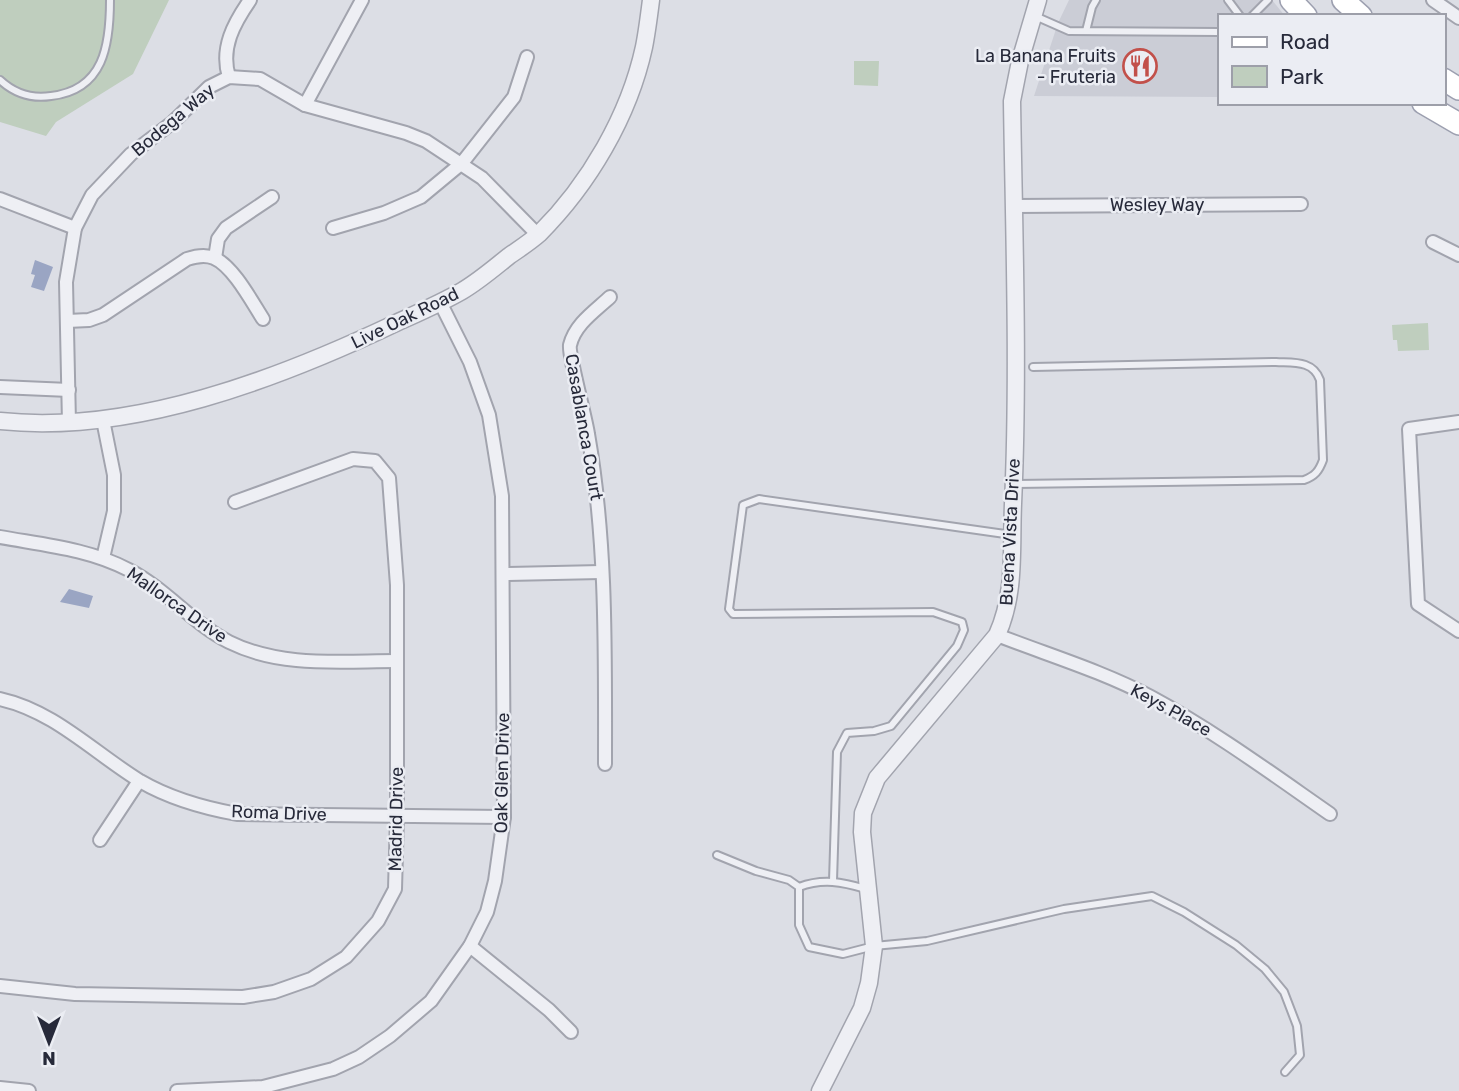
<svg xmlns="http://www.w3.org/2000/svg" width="1459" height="1091" font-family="Rubik,sans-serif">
	<rect width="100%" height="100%" fill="#dcdee5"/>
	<path fill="#cbcdd6" d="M 1069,0 L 1272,0 L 1285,16 L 1219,16 L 1219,97 L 1034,96 L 1058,23 Z"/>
	<g fill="#bfcebe">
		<path d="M 0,0 L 169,0 L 133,74 L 56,122 L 46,136 L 0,122 Z"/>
		<path d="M 854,61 L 879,61 L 878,86 L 854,85 Z"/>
		<path d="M 1428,323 L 1429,350 L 1398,351 L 1397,340 L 1393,340 L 1392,325 Z"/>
	</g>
	<g fill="#9aa5c3">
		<path d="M 35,260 L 53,267 L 44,291 L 31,287 L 35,275 L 31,274 Z"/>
		<path d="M 69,589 L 93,596 L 89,608 L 60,602 Z"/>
	</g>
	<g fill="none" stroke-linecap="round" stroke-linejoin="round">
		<g stroke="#a2a4ae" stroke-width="10">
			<g id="service">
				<path d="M 1228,0 L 1240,16"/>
				<path d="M 1035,16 L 1069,31 L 1219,32"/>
				<path d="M 1252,16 L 1268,0"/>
				<path d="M 1086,31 L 1092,7 L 1096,0"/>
				<path d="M 0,80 C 15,94 31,99 51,96 C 104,90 110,45 110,0"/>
				<path d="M 1014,484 L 1304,480 C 1315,476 1319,471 1323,460 L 1320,380 C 1313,360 1293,363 1276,362 L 1033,367"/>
				<path d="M 717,855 L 756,871 L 789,880 L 799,887"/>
				<path d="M 833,881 L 837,752 L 847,733 L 874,731 L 891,726 L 957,646 L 964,630 L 962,622 L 933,612 L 733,614 L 729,609 L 743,505 L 759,499 L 1012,535"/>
				<path d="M 866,889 C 842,882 823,878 799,887 L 799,925 L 809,947 L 843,954 L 874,946 L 927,941 L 1064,909 L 1152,896 L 1184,912 L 1236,945 L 1265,969 L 1284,992 L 1297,1026 L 1300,1055 L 1285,1072"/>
			</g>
		</g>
		<g stroke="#a2a4ae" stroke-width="16">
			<g id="minor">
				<path d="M 1433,0 L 1459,18"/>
				<path d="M 229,77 C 220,48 234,23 250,0"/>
				<path d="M 305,105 L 362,0"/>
				<path d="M 0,199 L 75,228"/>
				<path d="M 1013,206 L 1301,204"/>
				<path d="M 333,228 L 384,213 L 421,197 L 462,163 L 514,97 L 527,57"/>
				<path d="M 1433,242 L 1459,255"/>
				<path d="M 215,258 L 218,239 L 226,228 L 272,197"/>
				<path d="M 67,321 L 89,320 L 103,315 L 187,259 C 196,256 205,254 214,258 C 233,266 252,302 263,319"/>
				<path d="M 0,387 L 69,390"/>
				<path d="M 103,420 L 114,475 L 114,511 L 103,558"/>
				<path d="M 1459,422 L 1409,429 L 1418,604 L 1459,631"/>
				<path d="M 69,423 L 66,282 L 75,228 L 92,195 L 131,154 L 173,122 L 209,87 L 229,77 L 260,79 L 305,105 L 406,133 L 426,141 L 482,178 L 538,235"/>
				<path d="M 0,537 C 44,545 89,549 129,570 C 166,589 192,623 229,642 C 281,668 341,661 397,661"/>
				<path d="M 504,574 L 601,572"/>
				<path d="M 997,635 C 1048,655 1102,671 1151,697 C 1214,731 1271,773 1330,814"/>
				<path d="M 0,699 C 54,711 93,752 140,781 C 169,798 204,808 237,814 L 504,817"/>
				<path d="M 605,764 C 605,654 607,542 588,434 C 586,419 568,353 570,345 C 575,324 595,311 610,297"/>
				<path d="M 100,840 L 139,781"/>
				<path d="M 470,946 L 549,1010 L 571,1032"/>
				<path d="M 0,986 L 75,994 L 243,997 L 274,992 L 311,979 L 346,957 L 378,921 L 395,889 L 397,816 L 397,585 L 389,478 L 375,461 L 353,459 L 235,502"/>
				<path d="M 0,1088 L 29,1091"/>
				<path d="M 177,1091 L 263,1087 L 333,1069 L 359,1057 L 390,1036 L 431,1001 L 470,946 L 487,912 L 495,881 L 504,817 L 502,496 L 489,415 L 470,362 L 440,302"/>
			</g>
		</g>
		<g stroke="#a2a4ae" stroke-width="19">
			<g id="tertiary">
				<path d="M 0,421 C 132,435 278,379 396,323 C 418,313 441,303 462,291 C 479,281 494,268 509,256 C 519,249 530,242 539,234 C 589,184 629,116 644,47 C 647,32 649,16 651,0"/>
				<path d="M 820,1091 L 862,1008 L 869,983 L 874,946 L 862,832 L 863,813 L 877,778 L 997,635 C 1016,593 1011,549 1013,504 C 1019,370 1014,235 1012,101 L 1020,61 L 1038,0"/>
			</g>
		</g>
		<g stroke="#9da0b0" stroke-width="24">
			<g id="primary">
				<path d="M 1291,0 L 1306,16"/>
				<path d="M 1343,0 L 1361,16"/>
				<path d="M 1443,79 L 1459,89"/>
				<path d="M 1423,103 L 1459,124"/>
			</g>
		</g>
		<use href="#service" stroke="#eeeff4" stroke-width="6"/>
		<use href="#minor" stroke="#eeeff4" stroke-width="12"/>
		<use href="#tertiary" stroke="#eeeff4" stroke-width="16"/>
		<use href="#primary" stroke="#fff" stroke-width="21"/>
	</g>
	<defs>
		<g id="restaurant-ring" transform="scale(1.75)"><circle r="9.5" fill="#ebedf3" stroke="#c2504a" stroke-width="1.5"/><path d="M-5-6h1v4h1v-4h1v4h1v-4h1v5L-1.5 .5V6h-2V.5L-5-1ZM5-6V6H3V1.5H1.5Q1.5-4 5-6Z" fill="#c2504a"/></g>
	</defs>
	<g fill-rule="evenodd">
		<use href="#restaurant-ring" x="1140" y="66"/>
	</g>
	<g text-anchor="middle" stroke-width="5" stroke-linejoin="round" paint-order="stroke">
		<g font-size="18" fill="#272a3a" stroke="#ebedf3" text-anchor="end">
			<text x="1116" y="62">La Banana Fruits<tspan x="1116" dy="21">- Fruteria</tspan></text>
		</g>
		<g font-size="18" fill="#272a3a" stroke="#ebedf3">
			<text transform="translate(173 120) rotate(-40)" y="6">Bodega Way</text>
			<text x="1157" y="211">Wesley Way</text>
			<text transform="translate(405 318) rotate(-26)" y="6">Live Oak Road</text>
			<text transform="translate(584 427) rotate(80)" y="6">Casablanca Court</text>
			<text transform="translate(1010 532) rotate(-87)" y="6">Buena Vista Drive</text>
			<text transform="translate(177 605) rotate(35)" y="6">Mallorca Drive</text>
			<text transform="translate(1171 710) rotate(29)" y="6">Keys Place</text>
			<text transform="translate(502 773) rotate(-89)" y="6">Oak Glen Drive</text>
			<text transform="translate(279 813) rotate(2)" y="6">Roma Drive</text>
			<text transform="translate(396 819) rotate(-89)" y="6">Madrid Drive</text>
		</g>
	</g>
	<rect x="1218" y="14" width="228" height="91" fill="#ebedf3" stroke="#9d9fa9" stroke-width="2"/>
	<rect x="1232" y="37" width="35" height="10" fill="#ffffff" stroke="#9d9fa9" stroke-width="2"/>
	<text x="1280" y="49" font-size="21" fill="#272a3a">Road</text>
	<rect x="1232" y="66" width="35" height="21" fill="#bfcebe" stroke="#9d9fa9" stroke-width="2"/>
	<text x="1280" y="84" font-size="21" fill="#272a3a">Park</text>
	<g transform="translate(49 1042) rotate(180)" stroke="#ebedf3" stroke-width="5" paint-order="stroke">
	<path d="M0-5L12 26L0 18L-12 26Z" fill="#272a3a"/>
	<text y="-10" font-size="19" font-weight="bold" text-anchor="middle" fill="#272a3a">N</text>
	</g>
</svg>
